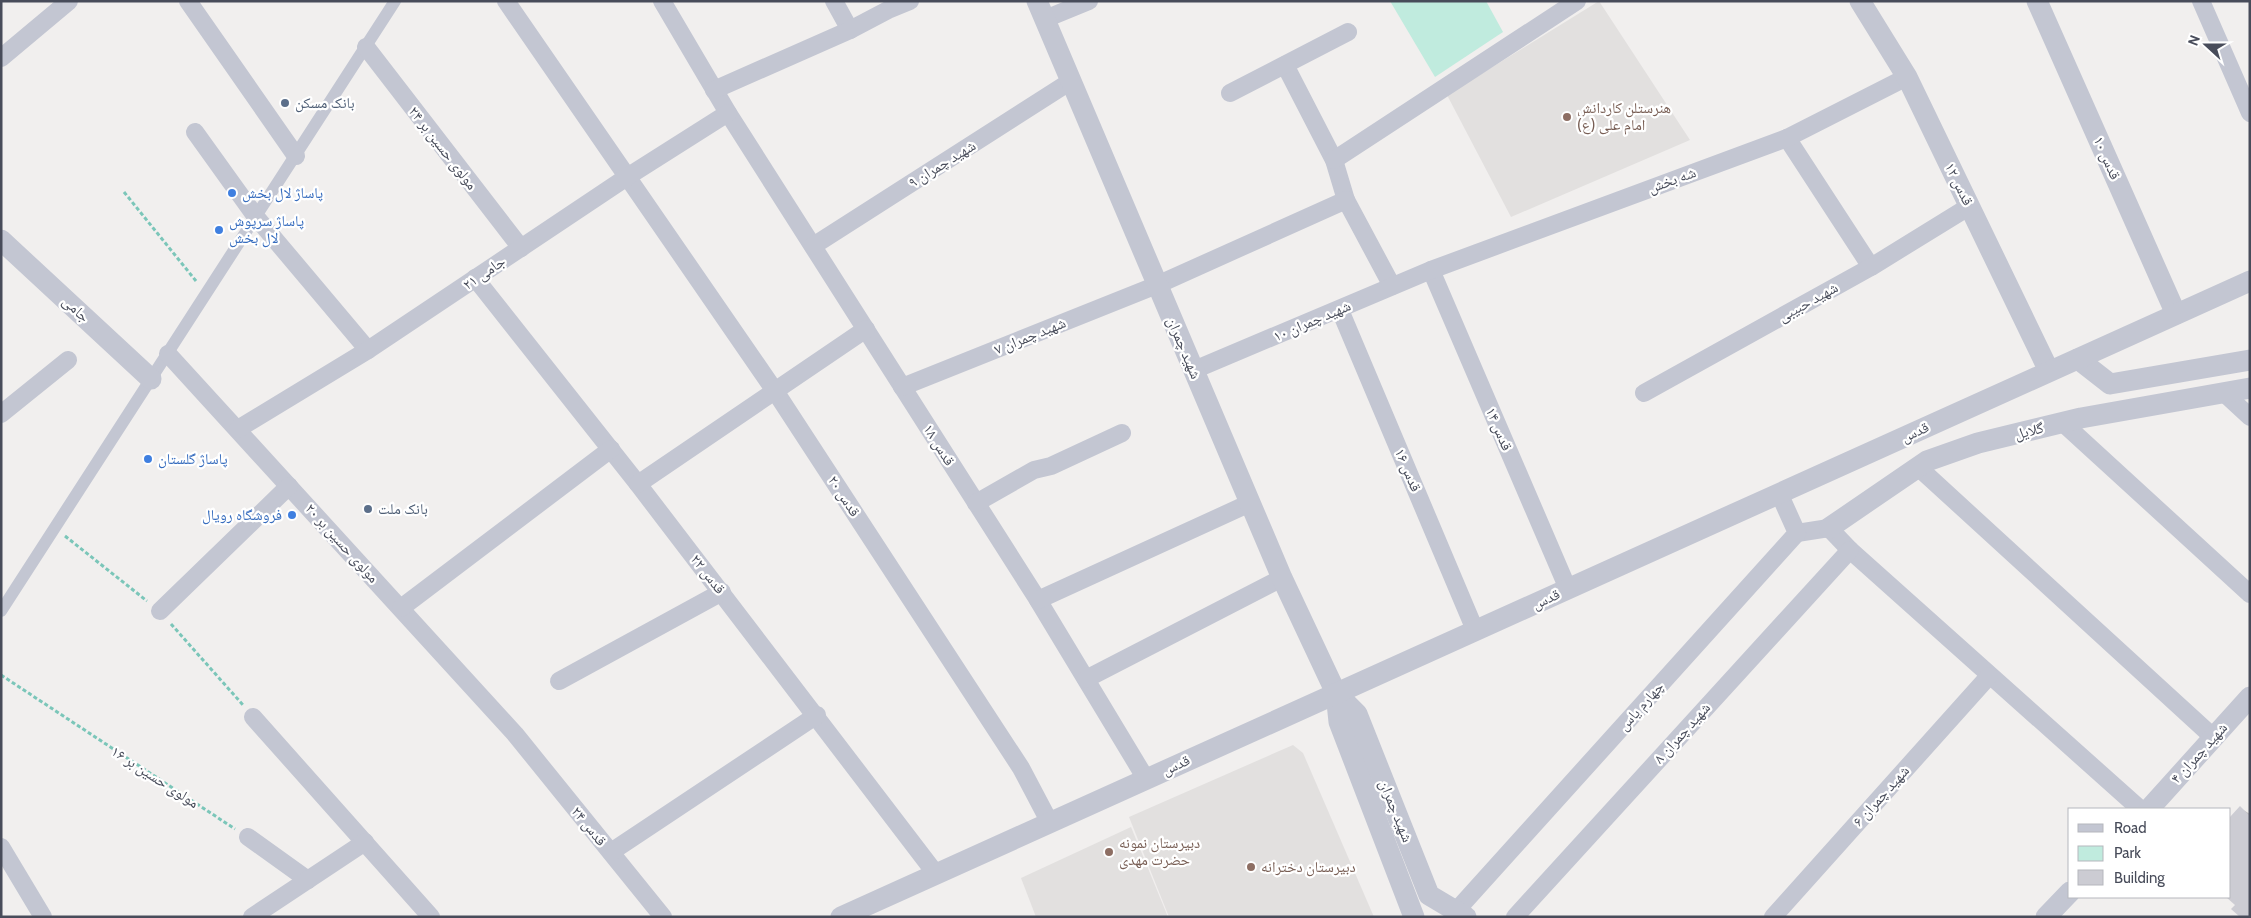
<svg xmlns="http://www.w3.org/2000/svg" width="2251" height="918" font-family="Cabin,'Noto Naskh Arabic',sans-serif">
	<rect width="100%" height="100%" fill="#f1efee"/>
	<g fill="#e2e0df">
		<path d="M 1599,1 L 1690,140 L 1511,217 L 1447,95 Z"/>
		<path d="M 1293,745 L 1303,753 L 1374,917 L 1169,917 L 1129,817 Z"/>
		<path d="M 1131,827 L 1168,917 L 1036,917 L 1021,878 Z"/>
	</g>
	<path fill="#c0ebde" d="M 1390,1 L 1486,1 L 1503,32 L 1435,77 Z"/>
	<path fill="#0003" d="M 2240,808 L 2250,814 L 2250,917 L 2228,897 L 2231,893 L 2230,819 Z"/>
	<path fill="#ccccd3" d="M 2240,806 L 2250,816 L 2250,917 L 2240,917 L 2231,909 L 2235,905 L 2226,897 L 2230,897 L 2230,817 Z"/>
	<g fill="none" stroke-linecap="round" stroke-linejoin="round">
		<g stroke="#7bc6b9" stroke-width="3" stroke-dasharray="4 2.5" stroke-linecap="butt">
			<path d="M 124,192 L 196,281"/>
			<path d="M 65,536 L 147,601"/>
			<path d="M 171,624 L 243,705"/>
			<path d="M 1,675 L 235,829"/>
		</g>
		<path stroke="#c3c6d2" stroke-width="12" d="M 1,611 L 395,1"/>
		<g stroke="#c3c6d2" stroke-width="18">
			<path d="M 188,1 L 296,156"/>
			<path d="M 506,1 L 775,391 L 1021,768 L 1050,823"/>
			<path d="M 662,1 L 728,113 L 1038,600 L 1146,779"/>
			<path d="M 834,1 L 850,30"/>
			<path d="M 2201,1 L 2250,113"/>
			<path d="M 1045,19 L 1089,1"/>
			<path d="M 366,47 L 521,248"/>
			<path d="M 1,58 L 69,1"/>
			<path d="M 1285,65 L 1334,160 L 1346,200 L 1392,286"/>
			<path d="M 714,90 L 850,30 L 888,10 L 910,1"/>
			<path d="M 1230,93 L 1348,32"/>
			<path d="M 195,132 L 256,217 L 368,350"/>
			<path d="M 1787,138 L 1871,267"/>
			<path d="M 1334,160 L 1577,1"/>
			<path d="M 813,246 L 1071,81"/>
			<path d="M 1431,270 L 1568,589"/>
			<path d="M 475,278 L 638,484 L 936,874"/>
			<path d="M 1340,310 L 1475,630"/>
			<path d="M 168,354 L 515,734 L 663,917"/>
			<path d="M 1194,370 L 1431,270 L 1787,138 L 1907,77"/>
			<path d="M 902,387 L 1157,285 L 1346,200"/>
			<path d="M 1644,393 L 1871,267 L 1970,206"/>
			<path d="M 2224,393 L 2250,417"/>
			<path d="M 1,414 L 68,360"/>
			<path d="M 2062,422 L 2250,594"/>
			<path d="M 238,429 L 368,350 L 627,177 L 728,113"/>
			<path d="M 1918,467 L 2213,737"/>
			<path d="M 638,484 L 866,329"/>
			<path d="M 976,503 L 1034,470 L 1051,466 L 1122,433"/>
			<path d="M 1797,533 L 1829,528 L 1850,550 L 2140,809"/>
			<path d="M 1038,600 L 1250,503"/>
			<path d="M 401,608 L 611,449"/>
			<path d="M 160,611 L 289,486"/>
			<path d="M 1086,679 L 1282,578"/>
			<path d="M 559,681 L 722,592"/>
			<path d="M 253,717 L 431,917"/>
			<path d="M 248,837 L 308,880"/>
			<path d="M 1,847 L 43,917"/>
			<path d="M 611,852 L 817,715"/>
			<path d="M 1456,911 L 1797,533 L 1779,493"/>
			<path d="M 252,917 L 365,842"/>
			<path d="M 1515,917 L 1850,550"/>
			<path d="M 1773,917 L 1989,676"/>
		</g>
		<g stroke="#c3c6d2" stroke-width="21">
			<path d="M 1037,1 L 1282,578 L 1336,693 L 1339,722 L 1414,917"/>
			<path d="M 1860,1 L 1907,77 L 2049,371"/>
			<path d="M 2037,1 L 2176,314"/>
			<path d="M 1,240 L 151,379"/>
			<path d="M 2078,359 L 2110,384 L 2250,360"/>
			<path d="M 1829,528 L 1927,461 L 1978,443 L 2081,418 L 2250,388"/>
			<path d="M 1336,693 L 1357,714 L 1429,895 L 1466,917"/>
			<path d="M 2149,809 L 2250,697"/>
			<path d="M 841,917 L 2250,281"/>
			<path d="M 2046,917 L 2070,892"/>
		</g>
	</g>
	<g fill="#5c6f8a" stroke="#fff" stroke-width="2">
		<circle cx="285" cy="103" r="5"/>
		<circle cx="368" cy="509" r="5"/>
	</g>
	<g fill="#8d6e63" stroke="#fff" stroke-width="2">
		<circle cx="1567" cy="117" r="5"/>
		<circle cx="1109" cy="852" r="5"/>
		<circle cx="1251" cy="867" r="5"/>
	</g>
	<g fill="#3f7fe0" stroke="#fff" stroke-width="2">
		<circle cx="232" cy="193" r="5"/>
		<circle cx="219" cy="230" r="5"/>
		<circle cx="148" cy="459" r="5"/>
		<circle cx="292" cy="515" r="5"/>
	</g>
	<g text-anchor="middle" stroke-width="4.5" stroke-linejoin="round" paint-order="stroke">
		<g font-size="15" fill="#4e5e75" stroke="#fff" text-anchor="start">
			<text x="295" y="108">بانک مسکن</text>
			<text x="378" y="514">بانک ملت</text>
		</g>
		<g font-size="15" fill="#785e54" stroke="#fff" text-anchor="start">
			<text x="1577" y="113">هنرستلن کاردانش<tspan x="1577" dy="17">امام علی (ع)</tspan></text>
			<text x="1119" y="848">دبیرستان نمونه<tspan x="1119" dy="17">حضرت مهدی</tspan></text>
			<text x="1261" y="872">دبیرستان دخترانه</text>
		</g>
		<g font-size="15" fill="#484c5a" stroke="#fff">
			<text transform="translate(443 148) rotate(52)" y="5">مولوی حسین بر ۲۴</text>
			<text transform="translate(2107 158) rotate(66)" y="5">قدس ۱۰</text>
			<text transform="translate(942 164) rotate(-32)" y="5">شهید چمران ۹</text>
			<text transform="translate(1672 180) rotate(-20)" y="5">شه بخش</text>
			<text transform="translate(1959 184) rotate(64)" y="5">قدس ۱۲</text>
			<text transform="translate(484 273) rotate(-34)" y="5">جامی ۲۱</text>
			<text transform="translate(1808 302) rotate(-29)" y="5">شهید حبیبی</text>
			<text transform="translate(76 309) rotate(43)" y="5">جامی</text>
			<text transform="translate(1312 321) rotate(-23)" y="5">شهید چمران ۱۰</text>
			<text transform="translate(1030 336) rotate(-22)" y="5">شهید چمران ۷</text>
			<text transform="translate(1184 348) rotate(67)" y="5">شهید چمران</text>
			<text transform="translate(1499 429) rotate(67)" y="5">قدس ۱۴</text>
			<text transform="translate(2029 431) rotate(-14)" y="5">گلایل</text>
			<text transform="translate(1915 432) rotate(-24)" y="5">قدس</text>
			<text transform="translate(939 445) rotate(58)" y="5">قدس ۱۸</text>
			<text transform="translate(1408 470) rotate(67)" y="5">قدس ۱۶</text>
			<text transform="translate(844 496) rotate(57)" y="5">قدس ۲۰</text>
			<text transform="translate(342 543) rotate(48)" y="5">مولوی حسین بر ۲۰</text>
			<text transform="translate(708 574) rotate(52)" y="5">قدس ۲۲</text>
			<text transform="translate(1546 599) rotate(-24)" y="5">قدس</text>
			<text transform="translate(1641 706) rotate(-48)" y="5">چهارم یاس</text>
			<text transform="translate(1682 733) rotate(-48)" y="5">شهید چمران ۸</text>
			<text transform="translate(2199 753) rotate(-48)" y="5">شهید چمران ۴</text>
			<text transform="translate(1176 765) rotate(-24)" y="5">قدس</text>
			<text transform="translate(155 777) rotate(33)" y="5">مولوی حسین بر ۱۶</text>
			<text transform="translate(1881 796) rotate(-48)" y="5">شهید چمران ۶</text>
			<text transform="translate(1396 811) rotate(68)" y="5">شهید چمران</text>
			<text transform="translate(589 826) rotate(51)" y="5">قدس ۲۴</text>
		</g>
		<g font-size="15" fill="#366cbe" stroke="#fff" text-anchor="start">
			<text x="242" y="198">پاساژ لال بخش</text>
			<text x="229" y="226">پاساژ سرپوش<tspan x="229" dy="17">لال بخش</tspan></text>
			<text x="158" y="464">پاساژ گلستان</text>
			<text x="282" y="520" text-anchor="end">فروشگاه رویال</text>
		</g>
	</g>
	<rect width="2251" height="918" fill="none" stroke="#484c5a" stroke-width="5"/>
	<rect x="2068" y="808" width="162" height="90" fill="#ffffff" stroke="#b6b7bd"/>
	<rect x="2078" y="824" width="25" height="8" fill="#c3c6d2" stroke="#b6b7bd"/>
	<text x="2114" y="833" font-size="15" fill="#484c5a">Road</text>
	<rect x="2078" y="846" width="25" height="15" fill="#c0ebde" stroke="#b6b7bd"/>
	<text x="2114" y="858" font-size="15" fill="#484c5a">Park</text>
	<rect x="2078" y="870" width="25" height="15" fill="#ccccd3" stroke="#b6b7bd"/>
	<text x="2114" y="883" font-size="15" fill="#484c5a">Building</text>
	<g transform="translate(2206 45) rotate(291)" stroke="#ffffff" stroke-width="4" paint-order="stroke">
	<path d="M0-4L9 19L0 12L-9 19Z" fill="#484c5a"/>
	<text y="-8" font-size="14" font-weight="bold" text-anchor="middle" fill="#484c5a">N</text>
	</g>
</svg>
